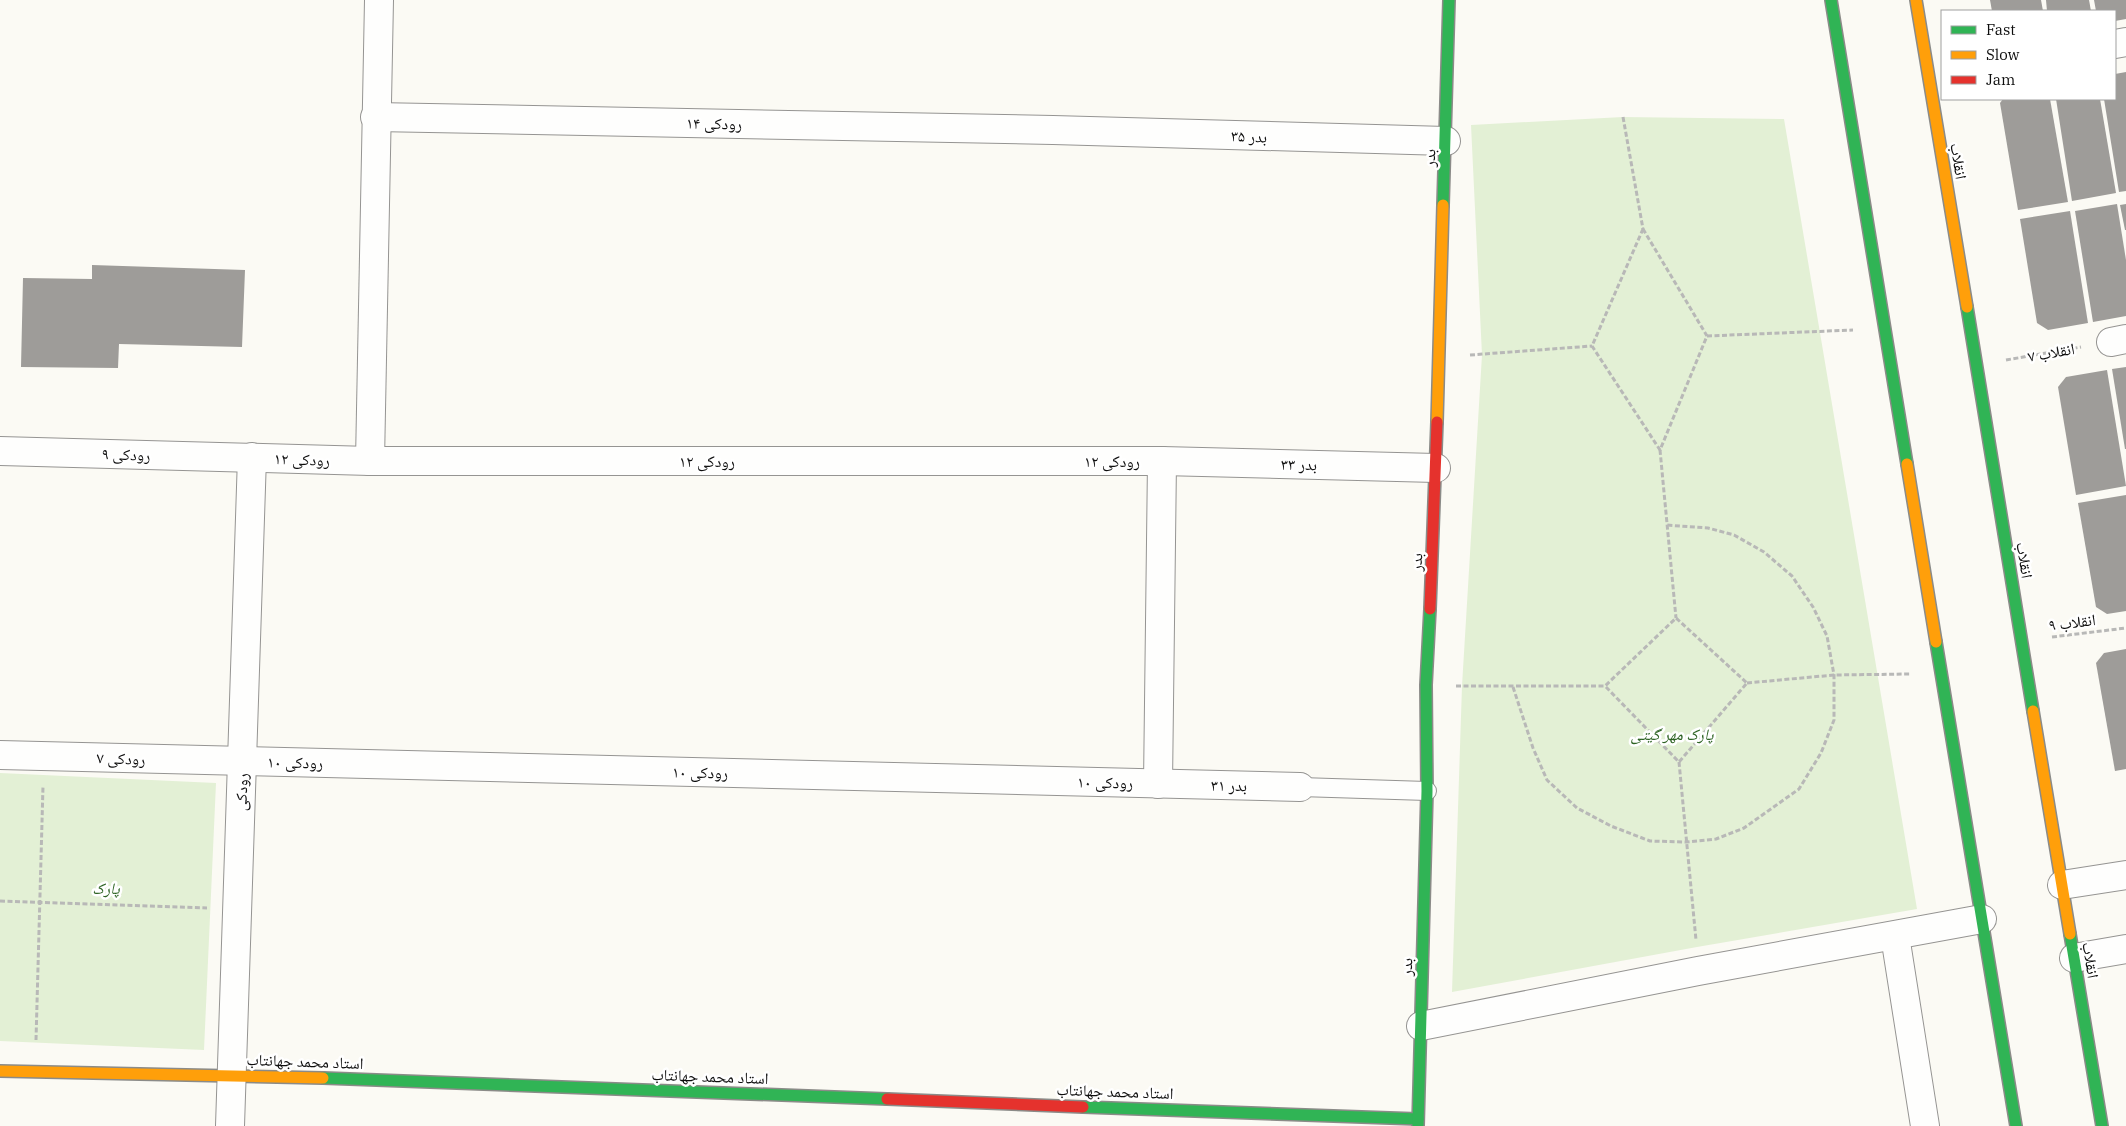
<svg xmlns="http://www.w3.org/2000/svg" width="2126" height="1126" font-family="'IBM Plex Serif','Noto Naskh Arabic',serif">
	<rect width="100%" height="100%" fill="#fbfaf4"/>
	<g fill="#e3f0d5">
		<path d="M 1623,117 L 1784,119 L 1917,909 L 1697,947 L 1452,992 L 1462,686 L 1482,355 L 1471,125 Z"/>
		<path d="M 0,773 L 216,783 L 204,1050 L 0,1041 Z"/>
	</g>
	<g fill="#9e9c99">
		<path d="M 1990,0 L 2041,0 L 2043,11 L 1992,11 Z"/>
		<path d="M 2046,0 L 2089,0 L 2091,11 L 2047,11 Z"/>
		<path d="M 2094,0 L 2126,0 L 2126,19 L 2115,21 L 2115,11 L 2096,11 Z"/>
		<path d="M 2126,72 L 2126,191 L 2119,192 L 2104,99 L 2115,99 L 2115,74 Z"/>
		<path d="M 2003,99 L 2050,99 L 2068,202 L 2018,210 L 2000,103 Z"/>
		<path d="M 2056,99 L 2100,99 L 2116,193 L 2072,201 Z"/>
		<path d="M 2117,204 L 2126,260 L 2126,316 L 2093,322 L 2075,211 Z"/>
		<path d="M 2126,204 L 2126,230 L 2125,230 L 2120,205 Z"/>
		<path d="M 2070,211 L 2088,323 L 2048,330 L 2037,323 L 2020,219 Z"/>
		<path d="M 92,265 L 245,270 L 242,347 L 119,344 L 118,368 L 21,367 L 23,278 L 92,279 Z"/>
		<path d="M 2126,367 L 2126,449 L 2125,449 L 2112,369 Z"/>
		<path d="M 2107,370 L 2126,486 L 2076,495 L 2058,387 L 2066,377 Z"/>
		<path d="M 2126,495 L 2126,611 L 2107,614 L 2096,607 L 2078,503 Z"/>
		<path d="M 2126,649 L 2126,769 L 2115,771 L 2096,663 L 2104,653 Z"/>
	</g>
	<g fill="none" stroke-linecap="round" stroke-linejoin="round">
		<g stroke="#959492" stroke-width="20">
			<path id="lane" d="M 1300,787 L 1427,791"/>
		</g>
		<g stroke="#959492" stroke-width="30">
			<g id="street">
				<path d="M 2115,44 L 2126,42"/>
				<path d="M 375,117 L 1053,130 L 1446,141"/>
				<path d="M 2111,342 L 2126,339"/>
				<path d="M 0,451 L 370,461 L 1162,461 L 1436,468"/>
				<path d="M 370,461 L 379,0"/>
				<path d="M 0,755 L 1300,787"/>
				<path d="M 1158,784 L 1162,461"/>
				<path d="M 2062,885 L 2126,875"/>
				<path d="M 1895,936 L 1925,1126"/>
				<path d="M 2074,958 L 2126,949"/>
				<path d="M 1421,1026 L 1698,971 L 1982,919"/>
				<path d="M 230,1126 L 252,457"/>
			</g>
		</g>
		<g stroke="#8b8b88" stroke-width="14">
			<g id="fast">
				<path d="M 1831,0 L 1907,464"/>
				<path d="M 1443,205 L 1449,0"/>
				<path d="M 1967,307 L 2033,711"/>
				<path d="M 1936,642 L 2016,1126"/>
				<path d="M 2070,934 L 2102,1126"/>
				<path d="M 323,1078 L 887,1099"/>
				<path d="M 1083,1107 L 1418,1119"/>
				<path d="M 1418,1126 L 1427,791 L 1426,685 L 1430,609"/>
			</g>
		</g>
		<g stroke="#8b8b88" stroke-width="14">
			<g id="slow">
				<path d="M 1916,0 L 1967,307"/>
				<path d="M 1437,422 L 1443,205"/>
				<path d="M 1907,464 L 1936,642"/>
				<path d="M 2033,711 L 2070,934"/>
				<path d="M 0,1071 L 323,1078"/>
			</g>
		</g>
		<g stroke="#8b8b88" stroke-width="14">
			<g id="jam">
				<path d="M 1430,609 L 1437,422"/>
				<path d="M 887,1099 L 1083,1107"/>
			</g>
		</g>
		<g stroke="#b8b8b7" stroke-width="3" stroke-dasharray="5 2.5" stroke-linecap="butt">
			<path d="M 1623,117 L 1643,229"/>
			<path d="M 1643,229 L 1707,336 L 1660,450 L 1592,346 Z"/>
			<path d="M 1707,336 L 1853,330"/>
			<path d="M 1470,355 L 1592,346"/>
			<path d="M 2006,360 L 2081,347"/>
			<path d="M 1660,450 L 1676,618"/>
			<path d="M 2052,637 L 2126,628"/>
			<path d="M 1747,683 L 1834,675 L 1911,674"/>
			<path d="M 1456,686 L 1605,686 L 1676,618 L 1747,683 L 1679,762 L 1605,686"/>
			<path d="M 1513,687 L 1533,748 L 1547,780 L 1577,808 L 1611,826 L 1650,841 L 1686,842 L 1716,839 L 1744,828 L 1799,789 L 1821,753 L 1834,720 L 1834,675 L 1827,636 L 1813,607 L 1792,576 L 1764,552 L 1734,535 L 1708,528 L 1666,525"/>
			<path d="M 1679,762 L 1696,940"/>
			<path d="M 0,901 L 207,908"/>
			<path d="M 36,1040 L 43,786"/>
		</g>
		<use href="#lane" stroke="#fefefd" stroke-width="18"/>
		<use href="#street" stroke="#fefefd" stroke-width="28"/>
		<use href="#fast" stroke="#30b455" stroke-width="11"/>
		<use href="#slow" stroke="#ff9f0a" stroke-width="11"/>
		<use href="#jam" stroke="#e5322d" stroke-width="11"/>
	</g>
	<g text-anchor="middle" stroke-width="5" stroke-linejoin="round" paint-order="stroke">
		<g font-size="16" fill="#0e0e0e" stroke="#fff">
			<text transform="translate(714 123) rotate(1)" y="6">رودکی ۱۴</text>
			<text transform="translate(1249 136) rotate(2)" y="6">بدر ۳۵</text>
			<text transform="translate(1429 158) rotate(-88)" y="6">بدر</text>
			<text transform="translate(1959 161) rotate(81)" y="6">انقلاب</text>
			<text transform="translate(2051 352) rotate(-10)" y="6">انقلاب ۷</text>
			<text transform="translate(126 454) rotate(2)" y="6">رودکی ۹</text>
			<text transform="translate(302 459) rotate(2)" y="6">رودکی ۱۲</text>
			<text x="707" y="467">رودکی ۱۲</text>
			<text x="1112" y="467">رودکی ۱۲</text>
			<text transform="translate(1299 464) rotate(1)" y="6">بدر ۳۳</text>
			<text transform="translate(2025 560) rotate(81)" y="6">انقلاب</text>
			<text transform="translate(1416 562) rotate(-87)" y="6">بدر</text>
			<text transform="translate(2072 622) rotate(-7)" y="6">انقلاب ۹</text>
			<text transform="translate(121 758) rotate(2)" y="6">رودکی ۷</text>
			<text transform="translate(295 762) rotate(1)" y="6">رودکی ۱۰</text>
			<text transform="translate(700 772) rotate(1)" y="6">رودکی ۱۰</text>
			<text transform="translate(1105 782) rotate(1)" y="6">رودکی ۱۰</text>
			<text transform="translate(1229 785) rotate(1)" y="6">بدر ۳۱</text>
			<text transform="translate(241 792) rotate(-88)" y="6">رودکی</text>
			<text transform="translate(2091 960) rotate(81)" y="6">انقلاب</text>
			<text transform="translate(1406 967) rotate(-88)" y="6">بدر</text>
			<text transform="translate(305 1061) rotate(2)" y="6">استاد محمد جهانتاب</text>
			<text transform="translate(710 1076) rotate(2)" y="6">استاد محمد جهانتاب</text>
			<text transform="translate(1115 1091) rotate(2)" y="6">استاد محمد جهانتاب</text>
		</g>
		<g font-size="16" font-style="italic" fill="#2c6222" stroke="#fff">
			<text x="1672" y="740">پارک مهر گیتی</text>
			<text x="106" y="894">پارک</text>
		</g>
	</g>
	<rect x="1941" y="10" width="175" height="90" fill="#ffffff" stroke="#9f9f9f"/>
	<rect x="1951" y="26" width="25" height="8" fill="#30b455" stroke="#9f9f9f"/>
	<text x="1986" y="35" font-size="15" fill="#0e0e0e">Fast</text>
	<rect x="1951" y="51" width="25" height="8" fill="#ff9f0a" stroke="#9f9f9f"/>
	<text x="1986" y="60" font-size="15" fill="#0e0e0e">Slow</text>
	<rect x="1951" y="76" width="25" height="8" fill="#e5322d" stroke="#9f9f9f"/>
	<text x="1986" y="85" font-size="15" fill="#0e0e0e">Jam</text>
</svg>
